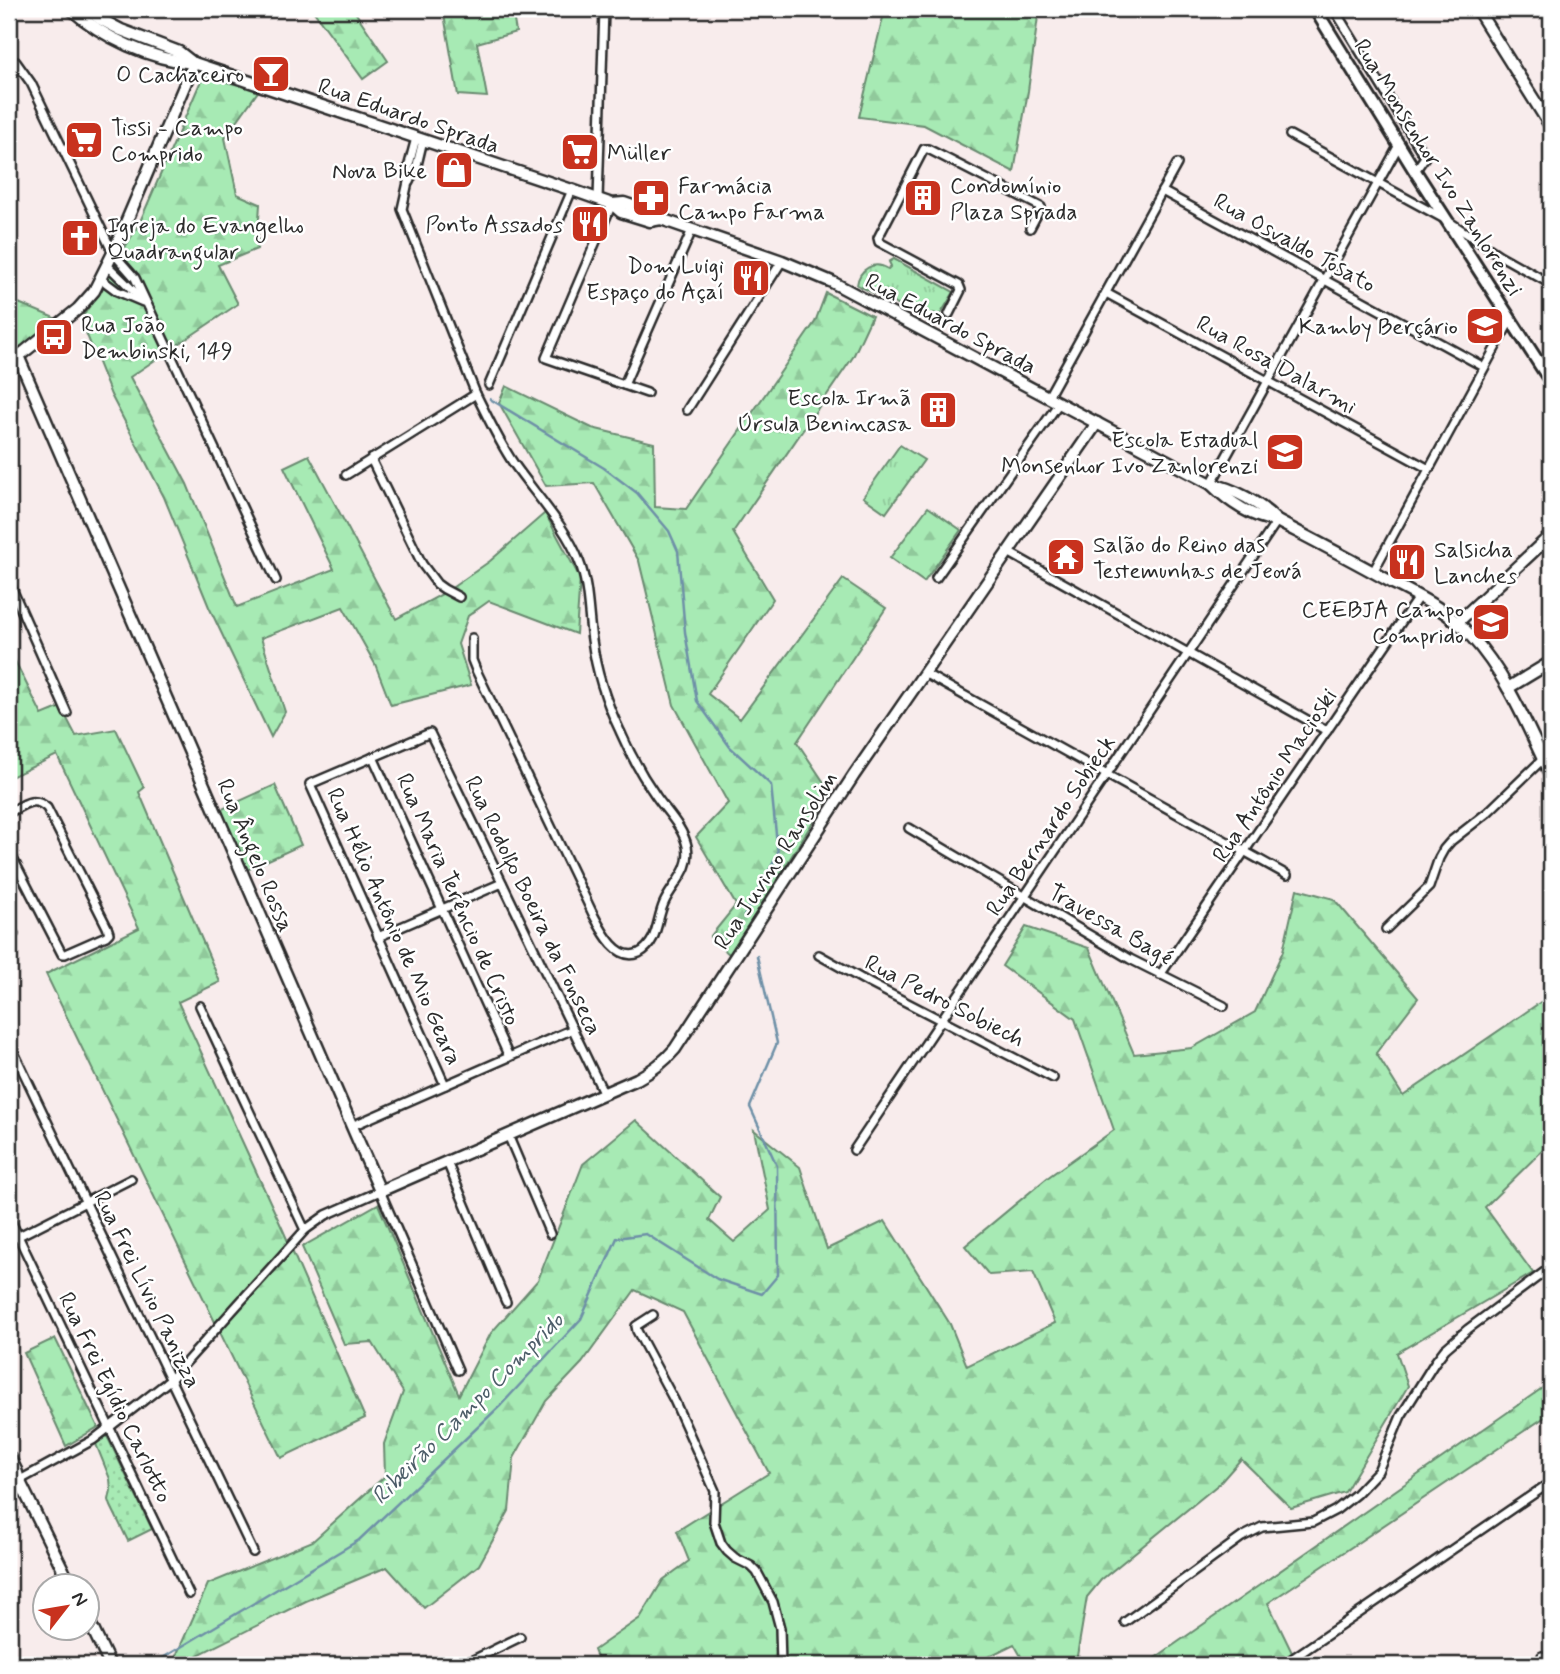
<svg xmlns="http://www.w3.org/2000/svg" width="1560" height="1674" font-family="Mynerve,sans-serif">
	<defs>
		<pattern id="grass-tufts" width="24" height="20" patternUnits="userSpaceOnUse" patternTransform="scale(1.75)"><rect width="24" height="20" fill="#a7eab4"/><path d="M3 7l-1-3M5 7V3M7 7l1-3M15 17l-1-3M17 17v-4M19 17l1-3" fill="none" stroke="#90c99b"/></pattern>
		<pattern id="forest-firs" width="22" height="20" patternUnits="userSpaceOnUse" patternTransform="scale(1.75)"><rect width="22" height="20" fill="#a7eab4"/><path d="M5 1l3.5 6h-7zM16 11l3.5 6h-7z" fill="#90c99b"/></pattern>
		<pattern id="park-dots" width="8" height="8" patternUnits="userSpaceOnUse" patternTransform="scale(1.75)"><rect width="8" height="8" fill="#a7eab4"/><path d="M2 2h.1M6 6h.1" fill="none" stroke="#90c99b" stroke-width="1.8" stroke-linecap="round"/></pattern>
	</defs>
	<rect width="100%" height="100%" fill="#f8ecec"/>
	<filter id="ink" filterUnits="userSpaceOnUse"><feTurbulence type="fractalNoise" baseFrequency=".0143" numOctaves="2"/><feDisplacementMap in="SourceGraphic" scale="14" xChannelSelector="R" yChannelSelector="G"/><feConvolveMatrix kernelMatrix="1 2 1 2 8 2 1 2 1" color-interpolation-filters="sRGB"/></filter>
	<g filter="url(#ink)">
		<g fill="url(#grass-tufts)" stroke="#698a70" stroke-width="2">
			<path d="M 894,259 L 954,292 L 940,315 L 933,313 L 926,319 L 857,285 C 859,269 874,260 888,269 L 891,266 L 889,262 Z"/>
			<path d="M 900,445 L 924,460 L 886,513 L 863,497 Z"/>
		</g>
		<g fill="url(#forest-firs)" stroke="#698a70" stroke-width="2">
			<path d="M 312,9 L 353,9 L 388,61 L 363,79 Z"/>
			<path d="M 443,9 L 512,9 L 516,32 L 477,43 L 487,97 L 458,95 Z"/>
			<path d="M 885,9 L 1039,9 L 1028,91 L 1014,172 L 924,125 L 859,117 Z"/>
			<path d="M 203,76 L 259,90 L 225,138 L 237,194 L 260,204 L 257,249 L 218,265 L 238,304 L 130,377 L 187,484 L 237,607 L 334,569 L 284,467 L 309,455 L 396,619 L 446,592 L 490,561 L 545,513 L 580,578 L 576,634 L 489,601 L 468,616 L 458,644 L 471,685 L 391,705 L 375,664 L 343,607 L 261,638 L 285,712 L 271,737 L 209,607 L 164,497 L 111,395 L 81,320 L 139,224 Z"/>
			<path d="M 826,293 L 872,316 L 853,357 L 733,532 L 773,599 L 708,694 L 740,719 L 843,579 L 886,608 L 797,742 L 831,793 L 730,955 L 710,937 L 736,905 L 696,837 L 728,803 L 674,705 L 639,561 L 594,483 L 546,486 L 499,403 L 506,386 L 592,428 L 654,443 L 655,507 L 686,509 L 815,322 Z"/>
			<path d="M 9,299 L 57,319 L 9,359 Z"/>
			<path d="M 928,507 L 961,530 L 924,582 L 890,558 Z"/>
			<path d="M 9,649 L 42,715 L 61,707 L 76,736 L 116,729 L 144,788 L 139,792 L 220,982 L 178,1002 L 283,1230 L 365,1418 L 281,1458 L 46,974 L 139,928 L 57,755 L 9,778 Z"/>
			<path d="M 275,785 L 301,845 L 247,870 L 220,810 Z"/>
			<path d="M 1297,889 L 1334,899 L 1418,998 L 1376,1053 L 1403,1096 L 1551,995 L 1551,1142 L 1485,1207 L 1533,1273 L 1397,1353 L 1408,1386 L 1345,1492 L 1291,1508 L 1241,1459 L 1220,1483 L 1101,1580 L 1087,1597 L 1076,1662 L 1079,1665 L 1026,1665 L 1014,1644 L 971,1665 L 600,1665 L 594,1650 L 640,1618 L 663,1580 L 689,1561 L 677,1531 L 769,1473 L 683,1312 L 635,1290 L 582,1363 L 546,1401 L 514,1458 L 509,1511 L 479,1565 L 424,1608 L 387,1567 L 306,1601 L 178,1665 L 172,1665 L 208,1584 L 313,1541 L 385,1476 L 384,1444 L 403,1392 L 372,1342 L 344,1344 L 302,1247 L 378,1204 L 459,1395 L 491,1333 L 538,1280 L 583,1164 L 636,1120 L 720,1197 L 709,1220 L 734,1242 L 770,1210 L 754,1130 L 800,1167 L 827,1249 L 885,1221 L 950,1324 L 967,1366 L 1055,1323 L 1033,1272 L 989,1275 L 965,1246 L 1047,1178 L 1114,1130 L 1075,1019 L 1002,966 L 1026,927 L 1089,948 L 1134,1054 L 1192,1048 L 1255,1012 L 1283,951 Z"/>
			<path d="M 55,1338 L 98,1427 L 66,1446 L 24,1353 Z"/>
			<path d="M 1551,1382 L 1551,1413 L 1268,1603 L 1298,1665 L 1145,1665 Z"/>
		</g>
		<path fill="url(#park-dots)" stroke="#698a70" stroke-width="2" d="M 107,1436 L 152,1529 L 128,1541 L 111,1506 L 109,1500 L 111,1490 L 110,1479 L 96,1444 Z"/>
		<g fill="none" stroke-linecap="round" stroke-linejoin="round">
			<g stroke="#6e90a7" stroke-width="2.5">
				<path d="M 490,399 L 604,468 L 637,493 L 669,531 L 678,551 L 685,632 L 697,701 L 730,747 L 771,785 L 778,854 L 744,916"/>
				<path d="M 151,1665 L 359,1540 L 501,1405 L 581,1319 L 617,1238 L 646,1234 L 717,1279 L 762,1294 L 778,1275 L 777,1166 L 750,1107 L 777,1043 L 757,956"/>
			</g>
			<g stroke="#2b2b2b" stroke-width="12">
				<g id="street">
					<path d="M 1334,9 L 1425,157 L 1415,171"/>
					<path d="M 16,62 L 31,83 L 113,253 L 135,278 L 276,580"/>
					<path d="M 1290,135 L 1448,221 L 1499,255 L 1551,284"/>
					<path d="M 416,138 L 408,168 L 408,182 L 402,209 L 476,394 C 488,418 499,442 514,464 C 535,494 567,528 579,561 C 589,586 588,614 592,640 C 596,671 606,702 620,731 C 630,754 642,776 656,796 C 666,811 683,827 687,846 C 692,870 673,883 664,903 C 659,914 658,927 653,938 C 650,944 645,950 639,953 C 616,963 600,927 592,912 L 476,670 L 472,660 L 472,638"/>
					<path d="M 409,182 L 417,165 L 423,140"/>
					<path d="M 1162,191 L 1484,367"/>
					<path d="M 598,199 L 604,9"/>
					<path d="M 612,204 L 546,358 L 647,393"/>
					<path d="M 108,266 L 144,301"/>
					<path d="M 101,279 L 117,291 L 143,302"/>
					<path d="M 1106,293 L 1429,469"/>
					<path d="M 949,314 L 961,290 L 959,285 L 879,242 L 878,238 L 924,149 L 928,149 L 1041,207 L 1030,228"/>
					<path d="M 489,385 L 572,190"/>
					<path d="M 624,385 L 692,230"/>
					<path d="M 1048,397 L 1177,164"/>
					<path d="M 687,410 L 782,261"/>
					<path d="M 371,459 L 422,564 L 437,584 L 444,589 L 459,597"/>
					<path d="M 346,475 L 476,394"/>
					<path d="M 1211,484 L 1399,145"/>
					<path d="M 1008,552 L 1327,731"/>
					<path d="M 1373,572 L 1511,319"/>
					<path d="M 936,578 L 1059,403"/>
					<path d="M 9,582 L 67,713"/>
					<path d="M 924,673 L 1287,875"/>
					<path d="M 373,757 L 509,1057"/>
					<path d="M 9,813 C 23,805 33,795 47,808 L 107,927 L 109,933 L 106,936 L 65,954 L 62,954 L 9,851"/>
					<path d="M 909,828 L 1130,959 L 1224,1006"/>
					<path d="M 1386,929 L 1429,887 L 1439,858 L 1444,849 L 1451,841 L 1488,812 L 1543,759"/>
					<path d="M 378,937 L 502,883"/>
					<path d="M 9,940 L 14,934"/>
					<path d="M 819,955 L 869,983 L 1053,1078"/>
					<path d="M 1160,975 L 1419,596"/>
					<path d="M 200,1006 L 305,1230"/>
					<path d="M 9,1042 L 253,1552"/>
					<path d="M 445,1085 L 310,784 L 430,733 L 604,1094"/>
					<path d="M 352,1126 L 573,1029"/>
					<path d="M 508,1135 L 550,1234"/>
					<path d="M 854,1150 L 1277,521"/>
					<path d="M 447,1162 L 506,1302"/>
					<path d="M 9,1217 L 189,1594"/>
					<path d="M 9,1241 L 131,1179"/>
					<path d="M 653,1315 L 636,1326 L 637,1331 L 674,1400 L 715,1491 L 714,1522 L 721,1543 L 727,1551 L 735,1558 L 751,1566 L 757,1572 L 773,1602 L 780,1628 L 781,1665"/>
					<path d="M 9,1486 L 93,1440 L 170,1380 L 305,1230 L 326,1215 L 380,1191 L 458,1370"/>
					<path d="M 1125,1622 L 1242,1537 L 1262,1527 L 1313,1522 L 1336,1510 L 1356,1494 L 1378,1471 L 1401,1416 L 1435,1362 L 1445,1349 L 1468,1329 L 1551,1267"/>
					<path d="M 1542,1656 L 1544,1665"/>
					<path d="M 463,1665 L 520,1637"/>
					<path d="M 1283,1665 L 1551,1482"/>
				</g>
			</g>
			<g stroke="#2b2b2b" stroke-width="15">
				<g id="secondary">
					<path d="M 71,9 C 102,37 151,60 194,63 L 572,190 L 612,204 L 621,212 L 650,221 L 661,219"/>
					<path d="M 87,9 L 100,19 L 121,30 L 179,52 L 193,63"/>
					<path d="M 1477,9 L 1551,127"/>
					<path d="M 612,204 L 624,203 L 650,212 L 661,219 L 782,261 L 832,282 L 1211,484 C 1235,489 1260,503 1277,521 C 1315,541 1354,561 1391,582 C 1420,597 1449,611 1471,636 C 1507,675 1528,728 1551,776"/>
					<path d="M 18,356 L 380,1191 L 637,1079 C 652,1071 664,1062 675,1049 L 854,775 L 1097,423"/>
					<path d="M 9,364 L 78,309 L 94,291 L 113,253 L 194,63"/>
					<path d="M 1212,485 C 1229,502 1253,518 1277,521"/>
					<path d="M 1458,622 L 1551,535"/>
					<path d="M 1508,688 L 1551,662"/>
					<path d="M 9,1456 L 16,1470 L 19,1480 L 71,1586"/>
					<path d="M 88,1619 L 110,1665"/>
				</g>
			</g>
			<g stroke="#2b2b2b" stroke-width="16">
				<path id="primary" d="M 1315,9 L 1415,171 L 1551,382"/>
			</g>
			<use href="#street" stroke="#fff" stroke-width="7"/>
			<use href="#secondary" stroke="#fff" stroke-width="10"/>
			<use href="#primary" stroke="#fff" stroke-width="10"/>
		</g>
	</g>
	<defs>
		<g id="bar-square" transform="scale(2.0125)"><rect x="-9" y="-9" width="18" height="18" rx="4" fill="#c8321e" stroke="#fff"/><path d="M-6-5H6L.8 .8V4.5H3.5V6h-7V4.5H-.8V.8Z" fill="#fff"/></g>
		<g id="supermarket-square" transform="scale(2.0125)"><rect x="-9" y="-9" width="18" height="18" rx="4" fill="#c8321e" stroke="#fff"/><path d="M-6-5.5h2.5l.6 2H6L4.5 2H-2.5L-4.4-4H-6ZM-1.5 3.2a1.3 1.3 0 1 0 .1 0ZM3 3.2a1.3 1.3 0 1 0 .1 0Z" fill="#fff"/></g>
		<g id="shop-square" transform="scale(2.0125)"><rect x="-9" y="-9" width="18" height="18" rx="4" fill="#c8321e" stroke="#fff"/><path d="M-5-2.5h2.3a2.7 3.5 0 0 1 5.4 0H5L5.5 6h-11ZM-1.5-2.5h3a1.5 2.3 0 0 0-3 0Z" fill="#fff"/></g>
		<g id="pharmacy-square" transform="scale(2.0125)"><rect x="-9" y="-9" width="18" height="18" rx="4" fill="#c8321e" stroke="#fff"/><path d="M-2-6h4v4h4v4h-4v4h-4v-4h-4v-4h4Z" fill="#fff"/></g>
		<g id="building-square" transform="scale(2.0125)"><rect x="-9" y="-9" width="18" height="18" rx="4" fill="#c8321e" stroke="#fff"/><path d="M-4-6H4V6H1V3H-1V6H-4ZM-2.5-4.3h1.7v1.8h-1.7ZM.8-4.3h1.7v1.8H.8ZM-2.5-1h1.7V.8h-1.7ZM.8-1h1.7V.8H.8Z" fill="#fff"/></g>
		<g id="restaurant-square" transform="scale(2.0125)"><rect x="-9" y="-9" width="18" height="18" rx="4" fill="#c8321e" stroke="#fff"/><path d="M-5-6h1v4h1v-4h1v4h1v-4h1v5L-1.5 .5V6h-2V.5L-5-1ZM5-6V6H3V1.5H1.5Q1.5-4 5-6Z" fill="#fff"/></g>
		<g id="church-square" transform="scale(2.0125)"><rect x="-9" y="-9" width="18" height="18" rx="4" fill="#c8321e" stroke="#fff"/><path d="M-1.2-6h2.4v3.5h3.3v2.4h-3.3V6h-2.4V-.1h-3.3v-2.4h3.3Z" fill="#fff"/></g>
		<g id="school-square" transform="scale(2.0125)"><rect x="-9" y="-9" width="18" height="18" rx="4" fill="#c8321e" stroke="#fff"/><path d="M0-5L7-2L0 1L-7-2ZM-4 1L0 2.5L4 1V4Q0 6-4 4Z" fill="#fff"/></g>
		<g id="bus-square" transform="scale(2.0125)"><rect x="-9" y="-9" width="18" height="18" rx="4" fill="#c8321e" stroke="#fff"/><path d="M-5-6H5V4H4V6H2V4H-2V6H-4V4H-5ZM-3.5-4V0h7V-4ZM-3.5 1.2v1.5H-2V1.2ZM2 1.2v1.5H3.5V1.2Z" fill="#fff"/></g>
		<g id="temple-square" transform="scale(2.0125)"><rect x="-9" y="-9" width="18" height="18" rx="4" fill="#c8321e" stroke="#fff"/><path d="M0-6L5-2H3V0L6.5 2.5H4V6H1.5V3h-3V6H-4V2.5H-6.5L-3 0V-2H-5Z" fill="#fff"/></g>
	</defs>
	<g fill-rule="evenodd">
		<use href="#bar-square" x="271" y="74"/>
		<use href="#supermarket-square" x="84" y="140"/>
		<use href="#supermarket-square" x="580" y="152"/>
		<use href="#shop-square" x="454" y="170"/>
		<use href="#pharmacy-square" x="651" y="198"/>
		<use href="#building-square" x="923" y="198"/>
		<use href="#restaurant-square" x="590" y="224"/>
		<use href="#church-square" x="80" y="238"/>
		<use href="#restaurant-square" x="751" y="278"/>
		<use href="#school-square" x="1485" y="326"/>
		<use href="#bus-square" x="54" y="337"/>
		<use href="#building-square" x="938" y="410"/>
		<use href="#school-square" x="1285" y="452"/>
		<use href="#temple-square" x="1066" y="557"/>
		<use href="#restaurant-square" x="1407" y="562"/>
		<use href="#school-square" x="1491" y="622"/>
	</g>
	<g text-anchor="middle" stroke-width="5" stroke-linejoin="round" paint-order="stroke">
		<g font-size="23" fill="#2b2b2b" stroke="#fff" text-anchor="end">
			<text x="244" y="82">O Cachaceiro</text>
			<text x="111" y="135" text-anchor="start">Tissi - Campo<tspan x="111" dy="26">Comprido</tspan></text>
			<text x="607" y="160" text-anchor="start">Müller</text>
			<text x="427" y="178">Nova Bike</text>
			<text x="678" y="193" text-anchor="start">Farmácia<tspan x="678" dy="26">Campo Farma</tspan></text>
			<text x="950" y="193" text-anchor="start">Condomínio<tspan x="950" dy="26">Plaza Sprada</tspan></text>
			<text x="563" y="232">Ponto Assados</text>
			<text x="107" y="233" text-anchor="start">Igreja do Evangelho<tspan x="107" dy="26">Quadrangular</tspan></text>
			<text x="724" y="273">Dom Luigi<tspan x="724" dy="26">Espaço do Açaí</tspan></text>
			<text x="81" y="332" text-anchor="start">Rua João<tspan x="81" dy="26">Dembinski, 149</tspan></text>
			<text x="1458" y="334">Kamby Berçário</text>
			<text x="911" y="405">Escola Irmã<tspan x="911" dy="26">Úrsula Benincasa</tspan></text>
			<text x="1258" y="447">Escola Estadual<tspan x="1258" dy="26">Monsenhor Ivo Zanlorenzi</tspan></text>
			<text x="1093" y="552" text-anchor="start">Salão do Reino das<tspan x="1093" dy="26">Testemunhas de Jeová</tspan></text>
			<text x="1434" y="557" text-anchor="start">Salsicha<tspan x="1434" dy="26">Lanches</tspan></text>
			<text x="1464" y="617">CEEBJA Campo<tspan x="1464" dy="26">Comprido</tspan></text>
		</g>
		<g font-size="23" fill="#2b2b2b" stroke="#fff">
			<text transform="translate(409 115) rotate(19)" y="8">Rua Eduardo Sprada</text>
			<text transform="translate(1439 167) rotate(58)" y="8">Rua Monsenhor Ivo Zanlorenzi</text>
			<text transform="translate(1295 242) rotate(29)" y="8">Rua Osvaldo Tosato</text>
			<text transform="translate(951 323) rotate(28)" y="8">Rua Eduardo Sprada</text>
			<text transform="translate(1277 364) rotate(29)" y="8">Rua Rosa Dalarmi</text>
			<text transform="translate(1274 775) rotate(-56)" y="8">Rua Antônio Macioski</text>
			<text transform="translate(1050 825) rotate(-56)" y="8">Rua Bernardo Sobieck</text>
			<text transform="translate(256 855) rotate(67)" y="8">Rua Ângelo Rossa</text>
			<text transform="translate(775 860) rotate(-57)" y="8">Rua Juvino Ransolim</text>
			<text transform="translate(459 899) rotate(66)" y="8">Rua Maria Terêncio de Cristo</text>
			<text transform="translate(534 905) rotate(64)" y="8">Rua Rodolfo Boeira da Fonseca</text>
			<text transform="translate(1111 924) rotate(30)" y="8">Travessa Bagé</text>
			<text transform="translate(395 926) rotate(66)" y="8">Rua Hélio Antônio de Mio Geara</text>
			<text transform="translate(945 1000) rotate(27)" y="8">Rua Pedro Sobiech</text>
			<text transform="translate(148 1289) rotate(64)" y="8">Rua Frei Lívio Panizza</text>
			<text transform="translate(116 1397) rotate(64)" y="8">Rua Frei Egídio Carlotto</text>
		</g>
		<g font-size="24" font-style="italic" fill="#4d5d69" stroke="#fff">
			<text transform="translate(467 1408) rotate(-45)" y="8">Ribeirão Campo Comprido</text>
		</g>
	</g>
	<rect width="1560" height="1674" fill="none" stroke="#fff" stroke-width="35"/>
	<rect x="18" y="18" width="1525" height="1639" fill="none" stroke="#2b2b2b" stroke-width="2.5" filter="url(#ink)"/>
	<g transform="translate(66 1607) rotate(59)"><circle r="33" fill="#ffffff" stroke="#aaaaaa" stroke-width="2"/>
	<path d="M0-5L12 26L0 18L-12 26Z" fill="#c8321e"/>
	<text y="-10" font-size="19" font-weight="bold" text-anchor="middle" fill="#2b2b2b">N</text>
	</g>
</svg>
